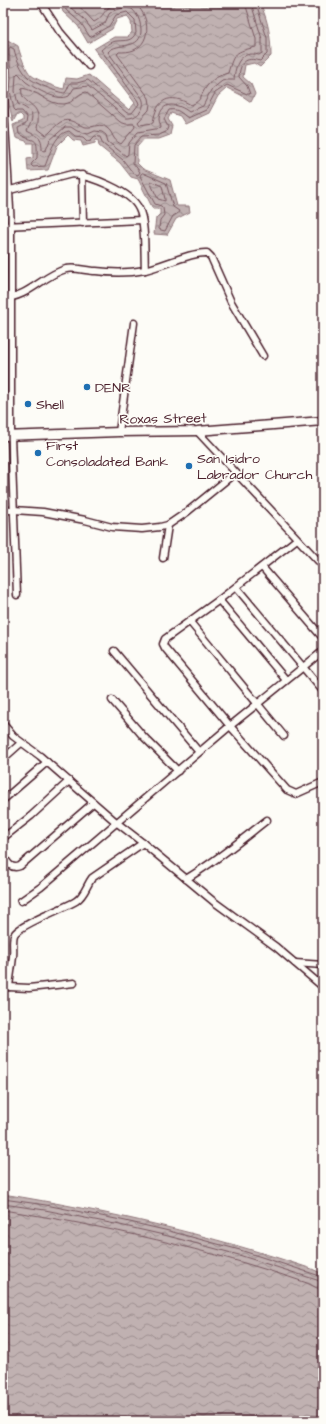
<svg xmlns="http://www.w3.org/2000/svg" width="326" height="1424" font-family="'Architects Daughter',sans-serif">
	<defs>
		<pattern id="park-crowns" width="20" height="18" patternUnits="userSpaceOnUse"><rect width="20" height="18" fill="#e3dcda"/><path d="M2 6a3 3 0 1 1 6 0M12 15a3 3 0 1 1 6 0" fill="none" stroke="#c4bcbb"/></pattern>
		<pattern id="water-waves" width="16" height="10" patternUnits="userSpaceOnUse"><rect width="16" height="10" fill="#c0b1b1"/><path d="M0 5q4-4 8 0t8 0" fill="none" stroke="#9e8f90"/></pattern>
	</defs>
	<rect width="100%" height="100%" fill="#fdfcf7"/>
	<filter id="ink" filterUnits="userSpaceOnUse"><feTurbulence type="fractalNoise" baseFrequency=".025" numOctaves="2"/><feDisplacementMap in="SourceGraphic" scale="8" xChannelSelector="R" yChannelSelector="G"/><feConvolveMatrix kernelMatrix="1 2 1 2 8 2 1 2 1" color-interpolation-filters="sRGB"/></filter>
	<g filter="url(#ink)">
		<path fill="url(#park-crowns)" stroke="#967e82" d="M 9,230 L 5,293 L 3,293 L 3,231 Z"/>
		<g fill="url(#water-waves)" stroke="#91777b">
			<path d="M 60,3 L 260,3 C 268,20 271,37 271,56 L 260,67 L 254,63 L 245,65 L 243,77 L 251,84 L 255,94 L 251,102 L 241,95 L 227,88 L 218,96 L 209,113 L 185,124 L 180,116 L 171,113 L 168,119 L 172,126 L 170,135 L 159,139 L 144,139 L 137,147 L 137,163 L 143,169 L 170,180 L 177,206 L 189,206 L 190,212 L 176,219 L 167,235 L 154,234 L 156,218 L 160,214 L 160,209 L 153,209 L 138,179 L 131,177 L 120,163 L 99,146 L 98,140 L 96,140 L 95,143 L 83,146 L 81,141 L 73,140 L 68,135 L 57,146 L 48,170 L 28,171 L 27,159 L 33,158 L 33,143 L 27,143 L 26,141 L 16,138 L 13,125 L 23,121 L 23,117 L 20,114 L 16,116 L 13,122 L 6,91 L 7,78 L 5,48 L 6,39 L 18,46 C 20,54 25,69 31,75 C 37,80 57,88 64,89 L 66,78 L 77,79 L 89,75 L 129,110 L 135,103 L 94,49 L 114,37 L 128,37 L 132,32 L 131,22 L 127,16 L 117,19 L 112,29 L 88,43 L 78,26 L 63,12 Z"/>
			<path d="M 3,1194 C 108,1211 211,1235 312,1269 L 323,1274 L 323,1421 L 3,1421 Z"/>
		</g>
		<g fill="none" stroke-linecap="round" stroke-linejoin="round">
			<g stroke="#795961" stroke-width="1">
				<path d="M 64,3 L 66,10 L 81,23 L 90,37 L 109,26 L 116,15 L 127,12 L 135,20 L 136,33 C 131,42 126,40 117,41 C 112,41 104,47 101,50 L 138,101 L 139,104 L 132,113 L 127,113 L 88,80 L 77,83 L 70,83 L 67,90 L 65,93 C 58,93 32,82 28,77 C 21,70 16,58 14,49 L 10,47 L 9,49 L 11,78 L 10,91 L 14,109 L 16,111 L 22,111 L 27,117 L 26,124 L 18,128 L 19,134 C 35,144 38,134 37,158 L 32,163 L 31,165 L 33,167 L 45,166 C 50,154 54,134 69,131 L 75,136 L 83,137 L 87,141 L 91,140 L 95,136 L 100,137 L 103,144 L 123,160 L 133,173 L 138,175 L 140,172 L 133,163 L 134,145 L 142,136 L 159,135 L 166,132 L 168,127 L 164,119 L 169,110 C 178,108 182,114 188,118 L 206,110 L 215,93 L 227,85 L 247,94 L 250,94 L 247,86 L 239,77 C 240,63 245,56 260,61 L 267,54 L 267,38 L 256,3"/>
				<path d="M 69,3 L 71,8 L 84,19 L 92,30 L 105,23 L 109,14 L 113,11 L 126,7 L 132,9 C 138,15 140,20 141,29 C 142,52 117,41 108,52 L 142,98 C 147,108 137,119 126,118 L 88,86 L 74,88 L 69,96 C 58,102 36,89 26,82 C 23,80 21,75 18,73 L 16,75 L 15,91 L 18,104 C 34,112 35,115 27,131 C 38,137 42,135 42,150 L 44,151 L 46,150 L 50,140 L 65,127 L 71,127 L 77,131 L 88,134 L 95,131 L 102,132 L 106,135 L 108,142 L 126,156 L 128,154 L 129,143 L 138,132 L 161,128 C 161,125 159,122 159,119 C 161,99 179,104 189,112 L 203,106 L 211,90 L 222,81 L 226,80 L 234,80 C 235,65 240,50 259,55 L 262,53 L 262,39 L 251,3"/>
				<path d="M 76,3 L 94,22 C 106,16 102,8 118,3"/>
				<path d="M 134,3 C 149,13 153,41 134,50 C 129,52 124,52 119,52 L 117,54 L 149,98 L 150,104 L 149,110 L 138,122 L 140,125 L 153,123 C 156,99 170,92 191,105 C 202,101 200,95 207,86 C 212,79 220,75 228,73 C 234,52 235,52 256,47 L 256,39 L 245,3"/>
				<path d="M 22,88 C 37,90 48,105 64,104 C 75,103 75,94 86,92 L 120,122 L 126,124 L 134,124 L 135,127 L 121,144 C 111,139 114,133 107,128 C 100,122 94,128 86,127 C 78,126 72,118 63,121 C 55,124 52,132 46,135 L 37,128 C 38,123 39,117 37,112 C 33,102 19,101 22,88 Z"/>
				<path d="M 143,173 L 166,183 L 173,207 L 179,211 L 178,213 L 173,216 L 165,231 L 161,230 L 159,229 L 160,220 L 164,215 L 163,208 L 161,206 L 155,204 L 140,176 L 141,174 Z"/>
				<path d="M 151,182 L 153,182 L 162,186 L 165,199 L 165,201 L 158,199 L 151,184 Z"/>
				<path d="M 3,1199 L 46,1205 L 121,1220 L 169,1231 L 240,1250 L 323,1277"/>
				<path d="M 3,1204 L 45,1210 L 120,1225 L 168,1236 L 239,1255 L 323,1282"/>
				<path d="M 3,1210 C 106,1226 208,1249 307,1283 L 317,1288 L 323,1288"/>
			</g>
			<g stroke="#4a1f2b" stroke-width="9">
				<g id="minor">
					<path d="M 41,3 L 60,32 L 89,66"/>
					<path d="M 3,88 L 11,226 L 11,436 L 17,595"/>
					<path d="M 82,175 L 83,223"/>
					<path d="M 10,190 L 72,174 C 91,176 131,191 139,209 C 146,222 144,255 145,270"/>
					<path d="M 3,226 L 142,220"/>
					<path d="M 3,298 C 28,298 43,275 66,269 C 76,267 86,271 96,271 C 112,273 130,273 145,270 C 163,266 191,252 207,253 L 211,257 L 231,302 L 263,356"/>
					<path d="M 197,431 L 323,566"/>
					<path d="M 119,432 L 134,323"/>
					<path d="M 3,510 L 14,510 L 43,512 L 85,520 L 112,527 L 142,529 L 160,527 L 168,525 L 187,512 L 235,473"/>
					<path d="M 297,539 L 219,600 L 165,639 L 163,644 L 165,648 L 230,726 L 287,790 L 296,794 L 323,782"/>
					<path d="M 163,558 L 168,525"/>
					<path d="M 262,567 L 323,638"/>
					<path d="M 236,587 L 323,691"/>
					<path d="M 219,600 L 286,680"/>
					<path d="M 190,622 L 284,736"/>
					<path d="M 114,651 L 199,752"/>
					<path d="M 112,700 L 143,736 L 178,771"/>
					<path d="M 3,724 L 13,736 L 40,756 L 116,822 L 143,843 L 213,901 L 276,947 L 323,987"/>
					<path d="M 3,759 L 21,743"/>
					<path d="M 3,800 L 47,762"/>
					<path d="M 3,838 L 31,816 L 69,781"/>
					<path d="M 3,855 C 7,862 11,870 20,866 L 93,803"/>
					<path d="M 186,879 C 215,862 240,841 267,820"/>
					<path d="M 21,901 L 41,887 L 230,726 L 323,651"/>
					<path d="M 295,963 L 323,965"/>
					<path d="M 3,987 L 9,987 C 10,977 12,967 13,956 C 14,950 12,941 14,935 C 18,925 65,908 76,901 C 85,895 86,886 92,878 L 143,843"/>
					<path d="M 9,987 L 29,988 L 74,983"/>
				</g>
			</g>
			<g stroke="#4a1f2b" stroke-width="11">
				<path id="major" d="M 3,436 L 119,432 L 197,431 L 323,421"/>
			</g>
			<use href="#minor" stroke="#fdfcf7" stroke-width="6"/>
			<use href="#major" stroke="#fdfcf7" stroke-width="8"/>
		</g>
	</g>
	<g fill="#1f6fb2" stroke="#fdfcf7" stroke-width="1.5">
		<circle cx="87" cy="387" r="4"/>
		<circle cx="28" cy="404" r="4"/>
		<circle cx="38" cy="453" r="4"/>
		<circle cx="189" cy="466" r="4"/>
	</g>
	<g text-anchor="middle" stroke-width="3.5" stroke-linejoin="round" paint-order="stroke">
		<g font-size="14" fill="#4a1f2b" stroke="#fdfcf7" text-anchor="start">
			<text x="95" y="392">DENR</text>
			<text x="36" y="409">Shell</text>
			<text x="46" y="450">First<tspan x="46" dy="16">Consoladated Bank</tspan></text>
			<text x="197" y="463">San Isidro<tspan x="197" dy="16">Labrador Church</tspan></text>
		</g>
		<g font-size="14" fill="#4a1f2b" stroke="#fdfcf7">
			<text transform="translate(163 418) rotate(-1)" y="5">Roxas Street</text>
		</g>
	</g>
	<rect width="326" height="1424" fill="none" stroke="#fdfcf7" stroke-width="16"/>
	<rect x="8" y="8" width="310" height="1408" fill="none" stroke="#4a1f2b" stroke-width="1.5" filter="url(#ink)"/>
</svg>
